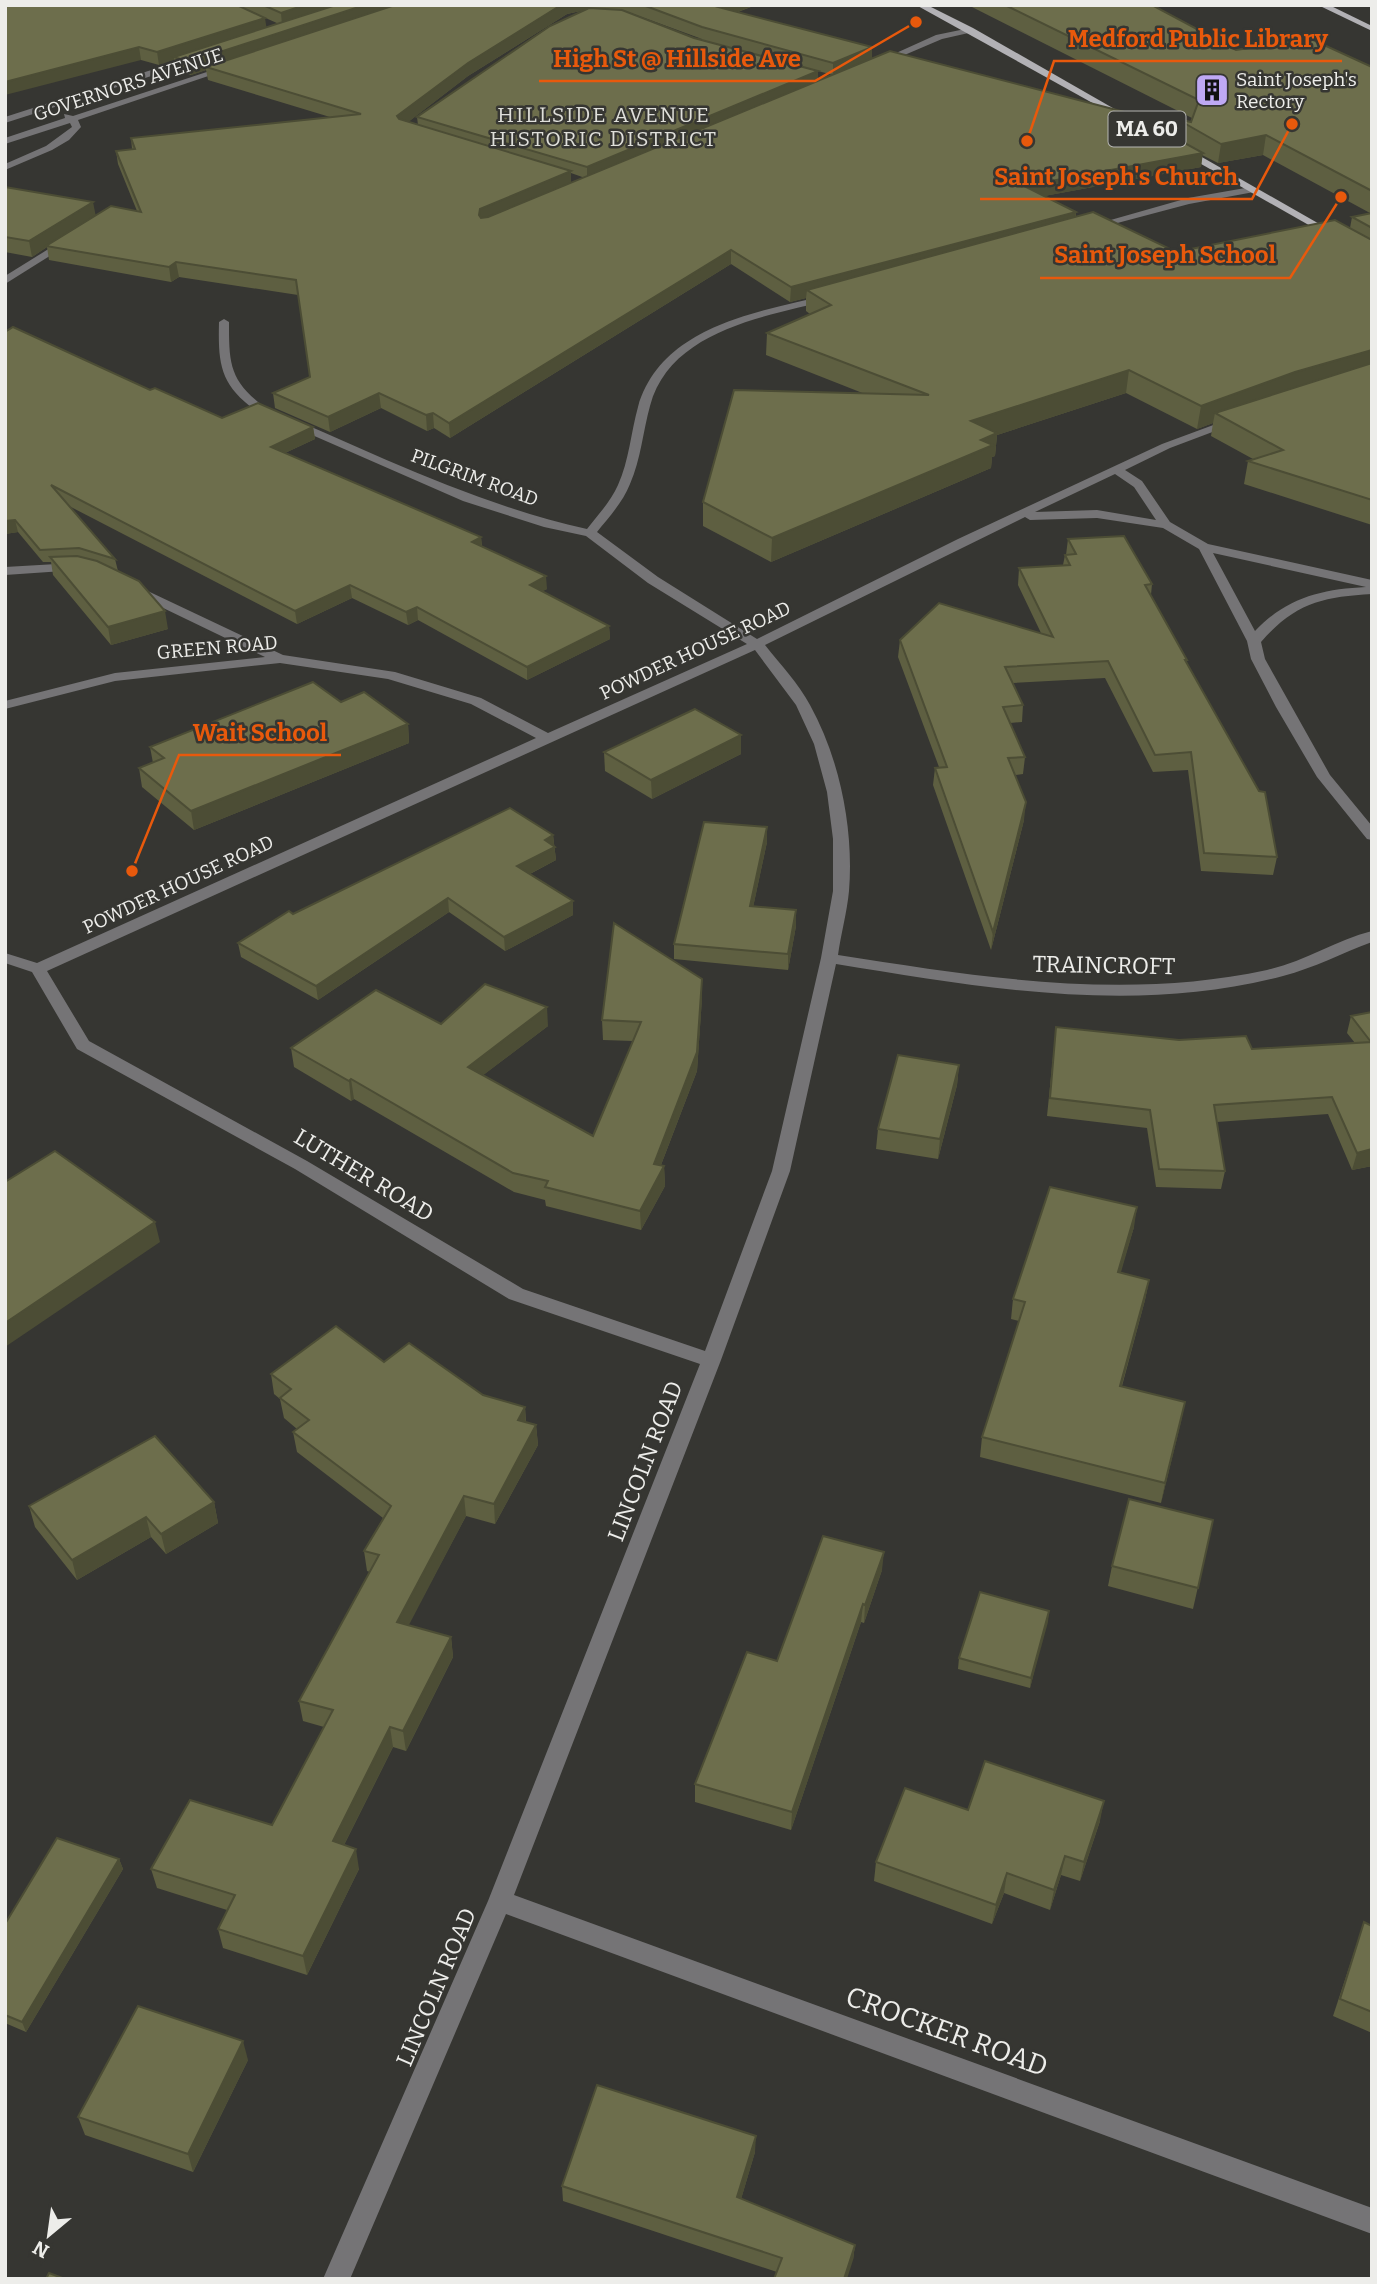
<svg xmlns="http://www.w3.org/2000/svg" width="1377" height="2284" font-family="Bitter,serif">
	<rect width="100%" height="100%" fill="#363632"/>
	<g fill="none" stroke-linecap="round" stroke-linejoin="round">
		<g fill="#757476" fill-rule="evenodd">
			<path d="M 970,28 L 973,32 L 942,39 L 881,65 L 874,63 L 936,35 Z"/>
			<path d="M 195,56 L 198,61 L 5,123 L 5,117 Z"/>
			<path d="M 225,66 L 232,68 L 78,120 L 81,127 L 69,140 L 52,150 L 5,170 L 5,164 L 46,146 L 72,127 L 70,123 L 5,144 L 5,138 L 65,118 L 64,114 L 73,116 Z"/>
			<path d="M 1251,187 L 1256,190 L 1254,192 L 1189,204 L 1091,230 L 1086,227 L 1188,198 Z"/>
			<path d="M 63,240 L 72,242 L 5,284 L 5,276 Z"/>
			<path d="M 827,295 L 831,296 L 831,300 C 766,316 670,330 650,406 C 643,431 641,459 630,484 C 623,502 609,517 597,532 L 658,577 L 757,639 L 958,539 L 1162,444 L 1235,417 L 1239,418 L 1239,422 L 1170,448 L 1125,470 L 1142,481 L 1170,522 L 1208,544 L 1372,580 L 1372,594 C 1322,597 1295,603 1261,642 L 1265,659 L 1330,775 L 1372,826 L 1372,840 L 1367,839 L 1317,777 L 1276,707 L 1251,659 L 1247,641 L 1199,549 L 1163,528 L 1097,518 L 1030,520 L 1025,517 L 765,645 C 780,664 799,684 810,705 C 840,759 854,830 849,891 C 847,912 841,934 838,955 C 980,977 1123,1001 1267,970 C 1304,962 1336,940 1372,931 L 1372,942 C 1342,953 1314,968 1283,976 C 1135,1015 983,988 836,964 L 790,1171 L 721,1360 L 514,1895 L 1372,2208 L 1372,2234 L 506,1914 L 350,2279 L 323,2279 L 488,1901 L 700,1364 L 509,1299 L 295,1169 L 77,1049 L 32,972 L 5,963 L 5,953 L 37,963 L 536,738 L 471,704 L 388,679 L 280,663 L 115,681 L 5,709 L 5,701 L 115,673 L 265,657 L 130,592 L 129,589 L 135,585 L 283,655 L 395,672 L 481,698 L 548,733 L 747,644 L 648,583 L 586,536 L 544,527 L 463,501 L 255,410 C 220,384 218,364 219,322 L 224,319 L 229,322 C 229,362 229,380 263,406 C 369,451 474,504 587,529 C 598,515 611,501 618,485 C 629,461 631,432 638,407 C 661,326 758,312 827,295 ZM 1115,474 L 1134,487 L 1156,520 L 1097,510 L 1035,512 ZM 1213,553 L 1366,587 C 1322,589 1286,598 1255,631 ZM 755,650 L 796,705 L 814,744 L 827,792 L 833,839 L 833,891 L 821,958 L 772,1171 L 705,1351 L 523,1289 L 307,1161 L 89,1041 L 47,971 Z"/>
			<path d="M 74,563 L 80,567 L 78,570 L 5,575 L 5,567 Z"/>
		</g>
		<g fill="#b2b1b5" fill-rule="evenodd">
			<path d="M 916,5 L 927,5 L 973,28 L 1132,119 L 1125,121 Z"/>
			<path d="M 1318,5 L 1329,5 L 1372,26 L 1372,31 Z"/>
			<path d="M 1180,148 L 1186,148 L 1372,254 L 1372,261 L 1180,152 Z"/>
		</g>
	</g>
	<g fill="#5e5f41" fill-rule="evenodd">
		<path d="M 5,5 L 756,5 L 738,12 L 872,59 L 1174,137 L 1177,119 L 1191,122 L 1192,118 L 968,5 L 1152,5 L 1236,50 L 1372,67 L 1372,525 L 1244,484 L 1248,461 L 1253,459 L 1211,436 L 1213,423 L 1197,429 L 1126,393 L 997,435 L 995,456 L 992,457 L 991,468 L 771,562 L 703,526 L 703,502 L 865,394 L 766,355 L 767,333 L 810,314 L 806,311 L 806,298 L 790,302 L 731,264 L 450,438 L 434,428 L 427,431 L 381,408 L 330,432 L 275,408 L 273,393 L 310,378 L 298,295 L 179,277 L 171,282 L 49,260 L 47,247 L 32,257 L 5,252 L 5,187 L 96,215 L 137,211 L 118,164 L 116,151 L 132,149 L 131,138 L 330,117 L 208,80 L 206,70 L 191,75 L 176,70 L 174,60 L 159,65 L 141,60 ZM 248,10 L 279,24 L 266,28 ZM 585,10 L 417,117 L 418,125 L 408,122 L 468,76 L 567,14 ZM 625,11 L 628,12 L 702,39 L 694,38 ZM 818,71 L 833,75 L 818,81 ZM 1202,155 L 1218,163 L 1263,155 L 1370,213 L 1352,217 L 1350,228 L 1176,252 L 1076,217 L 1076,212 L 1044,196 L 1201,167 ZM 571,173 L 585,178 L 571,183 Z"/>
		<path d="M 5,332 L 222,418 L 313,427 L 315,439 L 285,453 L 481,537 L 482,547 L 547,589 L 542,591 L 609,626 L 610,639 L 527,680 L 418,620 L 408,625 L 352,598 L 297,624 L 69,506 L 115,559 L 118,571 L 168,629 L 111,645 L 53,575 L 51,562 L 43,562 L 18,532 L 5,534 Z"/>
		<path d="M 1068,539 L 1152,584 L 1151,595 L 1187,660 L 1186,664 L 1277,857 L 1273,875 L 1201,871 L 1188,770 L 1153,772 L 1105,678 L 1013,683 L 1023,705 L 1022,722 L 1010,723 L 1025,757 L 1023,774 L 1015,775 L 1024,820 L 991,950 L 933,785 L 935,768 L 939,767 L 898,657 L 900,640 L 1041,633 L 1018,585 L 1019,568 L 1063,565 L 1065,555 L 1066,555 Z"/>
		<path d="M 408,724 L 409,743 L 194,830 L 142,787 L 139,768 L 153,763 L 150,747 Z"/>
		<path d="M 604,752 L 741,754 L 652,799 L 605,771 Z"/>
		<path d="M 553,835 L 556,860 L 530,874 L 573,915 L 505,951 L 449,912 L 318,1000 L 241,957 L 238,943 L 293,914 Z"/>
		<path d="M 767,842 L 753,907 L 796,910 L 796,926 L 788,970 L 674,959 L 674,944 Z"/>
		<path d="M 702,979 L 702,998 L 697,1071 L 661,1165 L 664,1166 L 665,1186 L 641,1230 L 546,1206 L 545,1200 L 514,1192 L 354,1099 L 351,1101 L 294,1067 L 291,1048 L 441,1024 L 548,1026 L 483,1075 L 593,1136 L 633,1041 L 603,1040 L 602,1020 Z"/>
		<path d="M 1372,1012 L 1372,1166 L 1352,1170 L 1328,1114 L 1217,1122 L 1225,1171 L 1221,1189 L 1156,1187 L 1147,1128 L 1047,1116 L 1056,1027 L 1252,1049 L 1355,1043 L 1347,1033 L 1351,1016 Z"/>
		<path d="M 959,1065 L 957,1085 L 938,1159 L 876,1149 L 878,1129 Z"/>
		<path d="M 1134,1227 L 1120,1273 L 1149,1280 L 1145,1300 L 1122,1386 L 1185,1402 L 1161,1503 L 980,1457 L 982,1437 L 1019,1321 L 1011,1319 L 1013,1299 Z"/>
		<path d="M 384,1362 L 483,1395 L 525,1407 L 526,1422 L 536,1425 L 538,1445 L 495,1524 L 466,1516 L 408,1625 L 451,1637 L 453,1657 L 406,1751 L 393,1747 L 344,1845 L 359,1869 L 307,1975 L 223,1948 L 218,1929 L 227,1910 L 157,1888 L 151,1869 L 272,1825 L 324,1727 L 303,1721 L 299,1701 L 370,1572 L 367,1571 L 364,1551 L 383,1518 L 297,1452 L 293,1432 L 297,1429 L 284,1418 L 280,1399 L 274,1394 L 271,1374 Z"/>
		<path d="M 214,1502 L 218,1523 L 166,1554 L 151,1537 L 77,1580 L 35,1527 L 29,1506 Z"/>
		<path d="M 1213,1520 L 1193,1609 L 1108,1586 L 1112,1566 Z"/>
		<path d="M 882,1570 L 864,1623 L 861,1622 L 791,1830 L 695,1802 L 695,1784 L 777,1661 Z"/>
		<path d="M 1049,1611 L 1030,1688 L 958,1669 L 959,1658 Z"/>
		<path d="M 968,1810 L 1100,1821 L 1080,1881 L 1061,1875 L 1050,1910 L 1004,1893 L 992,1924 L 874,1881 L 876,1862 Z"/>
		<path d="M 119,1859 L 123,1869 L 26,2032 L 5,2023 L 5,1924 Z"/>
		<path d="M 1364,1922 L 1372,1926 L 1372,2033 L 1333,2016 Z"/>
		<path d="M 248,2060 L 193,2172 L 85,2135 L 78,2117 Z"/>
		<path d="M 755,2152 L 741,2199 L 855,2245 L 853,2260 L 777,2272 L 563,2201 L 562,2186 Z"/>
	</g>
	<g fill="#4c4d35">
		<path d="M 305,5 L 344,5 L 282,25 L 281,13 Z"/>
		<path d="M 365,5 L 403,5 L 206,67 L 206,70 L 191,75 L 189,62 Z"/>
		<path d="M 561,5 L 589,5 L 589,9 L 567,14 L 468,76 L 398,130 L 397,116 L 468,63 Z"/>
		<path d="M 722,5 L 756,5 L 718,19 L 718,7 Z"/>
		<path d="M 265,18 L 267,31 L 174,57 L 174,60 L 159,65 L 157,52 Z"/>
		<path d="M 139,47 L 141,60 L 5,95 L 5,82 Z"/>
		<path d="M 872,47 L 872,59 L 833,75 L 833,63 Z"/>
		<path d="M 818,71 L 818,82 L 587,178 L 587,167 Z"/>
		<path d="M 1266,135 L 1263,155 L 1218,163 L 1221,144 Z"/>
		<path d="M 1203,153 L 1201,167 L 1023,200 L 1024,186 Z"/>
		<path d="M 571,171 L 571,184 L 481,223 L 479,215 L 480,209 Z"/>
		<path d="M 93,202 L 96,217 L 46,246 L 47,247 L 32,257 L 29,241 Z"/>
		<path d="M 1076,212 L 1075,225 L 807,290 L 806,298 L 790,302 L 791,287 Z"/>
		<path d="M 731,250 L 731,264 L 450,438 L 449,423 Z"/>
		<path d="M 176,262 L 179,277 L 171,282 L 169,267 Z"/>
		<path d="M 1372,350 L 1372,369 L 1215,413 L 1213,423 L 1197,429 L 1201,406 L 1295,372 Z"/>
		<path d="M 1129,370 L 1126,393 L 997,435 L 995,456 L 992,457 L 991,468 L 771,562 L 772,538 L 971,421 Z"/>
		<path d="M 379,393 L 381,408 L 330,432 L 328,417 Z"/>
		<path d="M 433,413 L 434,428 L 427,431 L 426,415 Z"/>
		<path d="M 313,427 L 315,439 L 272,459 L 271,447 Z"/>
		<path d="M 15,520 L 18,532 L 5,534 L 5,521 Z"/>
		<path d="M 481,537 L 482,550 L 472,542 Z"/>
		<path d="M 546,576 L 547,589 L 530,598 L 530,585 Z"/>
		<path d="M 350,585 L 352,598 L 297,624 L 295,611 Z"/>
		<path d="M 417,607 L 418,620 L 408,625 L 406,612 Z"/>
		<path d="M 165,611 L 168,629 L 111,645 L 108,627 Z"/>
		<path d="M 609,626 L 610,639 L 527,680 L 527,667 Z"/>
		<path d="M 408,724 L 409,743 L 194,830 L 191,811 Z"/>
		<path d="M 741,735 L 741,754 L 652,799 L 651,780 Z"/>
		<path d="M 1026,802 L 1024,820 L 991,950 L 993,932 Z"/>
		<path d="M 767,827 L 767,842 L 750,922 L 750,906 Z"/>
		<path d="M 553,835 L 556,860 L 518,880 L 517,866 L 545,840 Z"/>
		<path d="M 448,898 L 449,912 L 318,1000 L 316,986 Z"/>
		<path d="M 573,901 L 573,915 L 505,951 L 504,937 Z"/>
		<path d="M 796,910 L 796,926 L 788,970 L 788,954 Z"/>
		<path d="M 702,979 L 702,998 L 697,1071 L 654,1183 L 654,1164 Z"/>
		<path d="M 547,1007 L 548,1026 L 469,1086 L 468,1067 Z"/>
		<path d="M 959,1065 L 957,1085 L 938,1159 L 940,1139 Z"/>
		<path d="M 351,1079 L 354,1099 L 351,1101 L 349,1081 Z"/>
		<path d="M 1372,1149 L 1372,1166 L 1352,1170 L 1357,1153 Z"/>
		<path d="M 664,1166 L 665,1186 L 641,1230 L 640,1211 Z"/>
		<path d="M 1137,1207 L 1134,1227 L 1115,1293 L 1118,1272 Z"/>
		<path d="M 155,1222 L 160,1242 L 5,1347 L 5,1323 Z"/>
		<path d="M 1149,1280 L 1145,1300 L 1116,1406 L 1120,1386 Z"/>
		<path d="M 1185,1402 L 1181,1422 L 1161,1503 L 1165,1483 Z"/>
		<path d="M 525,1407 L 526,1427 L 518,1420 Z"/>
		<path d="M 536,1425 L 538,1445 L 495,1524 L 494,1504 Z"/>
		<path d="M 464,1496 L 466,1516 L 400,1642 L 397,1622 Z"/>
		<path d="M 214,1502 L 218,1523 L 166,1554 L 161,1534 Z"/>
		<path d="M 146,1517 L 151,1537 L 77,1580 L 72,1560 Z"/>
		<path d="M 884,1552 L 882,1570 L 864,1623 L 865,1605 Z"/>
		<path d="M 863,1604 L 861,1622 L 791,1830 L 792,1812 Z"/>
		<path d="M 1049,1611 L 1048,1622 L 1030,1688 L 1031,1678 Z"/>
		<path d="M 451,1637 L 453,1657 L 406,1751 L 403,1731 Z"/>
		<path d="M 390,1727 L 393,1747 L 336,1861 L 333,1841 Z"/>
		<path d="M 1104,1801 L 1100,1821 L 1080,1881 L 1084,1862 Z"/>
		<path d="M 356,1849 L 359,1869 L 307,1975 L 303,1956 Z"/>
		<path d="M 1065,1856 L 1061,1875 L 1050,1910 L 1054,1890 Z"/>
		<path d="M 119,1859 L 123,1869 L 26,2032 L 22,2022 Z"/>
		<path d="M 1007,1873 L 1004,1893 L 992,1924 L 996,1905 Z"/>
		<path d="M 243,2041 L 248,2060 L 193,2172 L 188,2154 Z"/>
		<path d="M 756,2136 L 755,2152 L 737,2213 L 737,2197 Z"/>
		<path d="M 855,2245 L 853,2260 L 847,2279 L 844,2279 Z"/>
	</g>
	<g fill="#6d6e4c" stroke="#4c4d35" stroke-width="2">
		<path d="M 5,5 L 237,5 L 265,18 L 157,52 L 139,47 L 5,82 Z"/>
		<path d="M 263,5 L 305,5 L 281,13 Z"/>
		<path d="M 336,5 L 365,5 L 189,62 L 174,57 Z"/>
		<path d="M 395,5 L 561,5 L 468,63 L 397,116 L 399,119 L 571,171 L 480,209 L 479,215 L 481,218 L 488,217 L 890,51 L 1132,114 L 1203,153 L 1024,186 L 1076,212 L 791,287 L 731,250 L 449,423 L 433,413 L 426,415 L 379,393 L 328,417 L 273,393 L 310,377 L 296,280 L 176,262 L 169,267 L 46,246 L 111,206 L 141,212 L 116,151 L 135,149 L 131,138 L 361,114 L 206,67 Z"/>
		<path d="M 643,5 L 722,5 L 718,7 L 872,47 L 833,63 L 702,27 Z"/>
		<path d="M 1005,5 L 1152,5 L 1236,50 L 1311,39 L 1372,67 L 1372,191 L 1266,135 L 1221,144 L 1177,119 L 1191,122 L 1199,100 Z"/>
		<path d="M 589,8 L 622,10 L 694,38 L 818,71 L 587,167 L 417,117 L 550,26 Z"/>
		<path d="M 5,187 L 93,202 L 29,241 L 5,237 Z"/>
		<path d="M 1093,212 L 1176,252 L 1335,220 L 1372,240 L 1372,350 L 1295,372 L 1201,406 L 1129,370 L 971,421 L 997,433 L 981,440 L 993,445 L 772,538 L 703,502 L 734,390 L 929,395 L 767,333 L 831,305 L 807,290 Z"/>
		<path d="M 1372,213 L 1372,228 L 1352,217 Z"/>
		<path d="M 13,327 L 150,390 L 155,388 L 222,418 L 258,403 L 313,427 L 271,447 L 481,537 L 472,542 L 546,576 L 530,585 L 609,626 L 527,667 L 417,607 L 406,612 L 350,585 L 295,611 L 51,485 L 115,559 L 79,548 L 40,550 L 15,520 L 5,521 L 5,332 Z"/>
		<path d="M 1372,363 L 1372,500 L 1248,461 L 1283,450 L 1215,413 Z"/>
		<path d="M 1124,536 L 1152,584 L 1145,585 L 1187,660 L 1185,660 L 1259,791 L 1265,792 L 1277,857 L 1204,853 L 1191,752 L 1155,755 L 1108,661 L 1005,667 L 1023,705 L 1003,707 L 1025,757 L 1008,758 L 1026,802 L 993,932 L 935,768 L 947,767 L 900,640 L 939,603 L 1053,637 L 1019,568 L 1070,565 L 1065,555 L 1076,554 L 1068,539 Z"/>
		<path d="M 77,556 L 97,561 L 139,581 L 165,611 L 108,627 L 50,557 Z"/>
		<path d="M 313,682 L 341,702 L 364,692 L 408,724 L 191,811 L 139,768 L 164,758 L 150,747 Z"/>
		<path d="M 695,709 L 741,735 L 651,780 L 604,752 Z"/>
		<path d="M 510,808 L 553,835 L 545,840 L 555,847 L 517,866 L 573,901 L 504,937 L 448,898 L 316,986 L 238,943 L 289,911 L 293,914 Z"/>
		<path d="M 704,822 L 767,827 L 750,906 L 796,910 L 788,954 L 674,944 Z"/>
		<path d="M 614,923 L 702,979 L 697,1052 L 654,1164 L 664,1166 L 640,1211 L 545,1187 L 548,1181 L 513,1173 L 351,1079 L 349,1081 L 291,1048 L 376,990 L 441,1024 L 485,984 L 547,1007 L 468,1067 L 593,1136 L 641,1022 L 602,1020 Z"/>
		<path d="M 1372,1012 L 1372,1149 L 1357,1153 L 1332,1097 L 1214,1105 L 1225,1171 L 1159,1169 L 1150,1110 L 1050,1098 L 1056,1027 L 1179,1040 L 1246,1036 L 1252,1049 L 1371,1042 L 1351,1016 Z"/>
		<path d="M 898,1055 L 959,1065 L 940,1139 L 878,1129 Z"/>
		<path d="M 55,1151 L 155,1222 L 5,1323 L 5,1182 Z"/>
		<path d="M 1050,1187 L 1137,1207 L 1118,1272 L 1149,1280 L 1120,1386 L 1185,1402 L 1165,1483 L 982,1437 L 1025,1302 L 1013,1299 Z"/>
		<path d="M 336,1326 L 384,1362 L 409,1343 L 483,1395 L 525,1407 L 518,1420 L 536,1425 L 494,1504 L 464,1496 L 397,1622 L 451,1637 L 403,1731 L 390,1727 L 333,1841 L 356,1849 L 303,1956 L 218,1929 L 235,1895 L 151,1869 L 190,1800 L 272,1825 L 333,1710 L 299,1701 L 379,1555 L 364,1551 L 391,1506 L 293,1432 L 309,1420 L 280,1398 L 291,1389 L 271,1374 Z"/>
		<path d="M 155,1436 L 214,1502 L 161,1534 L 146,1517 L 72,1560 L 29,1506 Z"/>
		<path d="M 1129,1499 L 1213,1520 L 1198,1588 L 1112,1566 Z"/>
		<path d="M 823,1536 L 884,1552 L 865,1605 L 863,1604 L 792,1812 L 695,1784 L 747,1652 L 777,1661 Z"/>
		<path d="M 980,1592 L 1049,1611 L 1031,1678 L 959,1658 Z"/>
		<path d="M 985,1761 L 1104,1801 L 1084,1862 L 1065,1856 L 1054,1890 L 1007,1873 L 996,1905 L 876,1862 L 905,1788 L 968,1810 Z"/>
		<path d="M 57,1838 L 119,1859 L 22,2022 L 5,2015 L 5,1924 Z"/>
		<path d="M 1364,1922 L 1372,1926 L 1372,2012 L 1340,1999 Z"/>
		<path d="M 138,2006 L 243,2041 L 188,2154 L 78,2117 Z"/>
		<path d="M 597,2085 L 756,2136 L 737,2197 L 855,2245 L 844,2279 L 774,2279 L 782,2258 L 562,2186 Z"/>
		<path d="M 49,2273 L 65,2279 L 46,2279 Z"/>
	</g>
	<defs>
		<g id="building-square" transform="scale(1.75)"><rect x="-9" y="-9" width="18" height="18" rx="4" fill="#bfa9f4" stroke="#363632"/><path d="M-4-6H4V6H1V3H-1V6H-4ZM-2.5-4.3h1.7v1.8h-1.7ZM.8-4.3h1.7v1.8H.8ZM-2.5-1h1.7V.8h-1.7ZM.8-1h1.7V.8H.8Z" fill="#111"/></g>
	</defs>
	<g fill-rule="evenodd">
		<use href="#building-square" x="1212" y="90"/>
	</g>
	<g text-anchor="middle" stroke-width="5" stroke-linejoin="round" paint-order="stroke">
		<g font-size="19" fill="#ededea" stroke="#363632" text-anchor="start">
			<text x="1236" y="86">Saint Joseph's<tspan x="1236" dy="22">Rectory</tspan></text>
		</g>
		<g font-size="19" fill="#ededea" stroke="#363632">
			<text transform="translate(128 84) rotate(-18)" y="7">GOVERNORS AVENUE</text>
			<text transform="translate(475 477) rotate(20)" y="7">PILGRIM ROAD</text>
			<text transform="translate(217 647) rotate(-5)" y="7">GREEN ROAD</text>
			<text transform="translate(695 650) rotate(-25)" y="7">POWDER HOUSE ROAD</text>
			<text transform="translate(178 884) rotate(-25)" y="7">POWDER HOUSE ROAD</text>
		</g>
		<g font-size="21" letter-spacing="2" fill="#dfdfda" stroke="#363632">
			<text x="604" y="122">HILLSIDE AVENUE<tspan x="604" dy="24">HISTORIC DISTRICT</tspan></text>
		</g>
		<rect fill="#363632" stroke="#b6b6b3" stroke-width="2" x="1108.5" y="111.5" width="77" height="35" rx="5"/>
		<g font-size="21" font-weight="bold" fill="#ededea">
			<text x="1147" y="136">MA 60</text>
		</g>
		<g font-size="23" fill="#ededea" stroke="#363632">
			<text transform="translate(1104 965) rotate(1)" y="8">TRAINCROFT</text>
			<text transform="translate(364 1175) rotate(31)" y="8">LUTHER ROAD</text>
			<text transform="translate(645 1461) rotate(-69)" y="8">LINCOLN ROAD</text>
			<text transform="translate(436 1987) rotate(-67)" y="8">LINCOLN ROAD</text>
		</g>
		<g font-size="28" fill="#ededea" stroke="#363632">
			<text transform="translate(947 2031) rotate(20)" y="10">CROCKER ROAD</text>
		</g>
	</g>
	<path fill="none" stroke="#e8590c" stroke-width="2.5" d="M1027 141L1054 61H1342M916 22L815 81H539M1292 124L1252 199H980M1341 197L1290 278H1040M132 871L179 755H341"/>
	<g fill="#e8590c" stroke="#363632" stroke-width="2.5">
		<circle cx="1027" cy="141" r="7"/>
		<circle cx="916" cy="22" r="7"/>
		<circle cx="1292" cy="124" r="7"/>
		<circle cx="1341" cy="197" r="7"/>
		<circle cx="132" cy="871" r="7"/>
	</g>
	<g font-size="24" text-anchor="middle" font-weight="bold" fill="#e8590c" stroke="#363632" stroke-width="5" stroke-linejoin="round" paint-order="stroke">
		<text x="1198" y="47">Medford Public Library</text>
		<text x="677" y="67">High St @ Hillside Ave</text>
		<text x="1116" y="185">Saint Joseph's Church</text>
		<text x="1165" y="263">Saint Joseph School</text>
		<text x="260" y="741">Wait School</text>
	</g>
	<rect width="1377" height="2284" fill="none" stroke="#ededea" stroke-width="14"/>
	<g transform="translate(49 2235) rotate(209)" stroke="#363632" stroke-width="5" paint-order="stroke">
	<path d="M0-5L12 26L0 18L-12 26Z" fill="#ededea"/>
	<text y="-10" font-size="19" font-weight="bold" text-anchor="middle" fill="#ededea">N</text>
	</g>
</svg>
